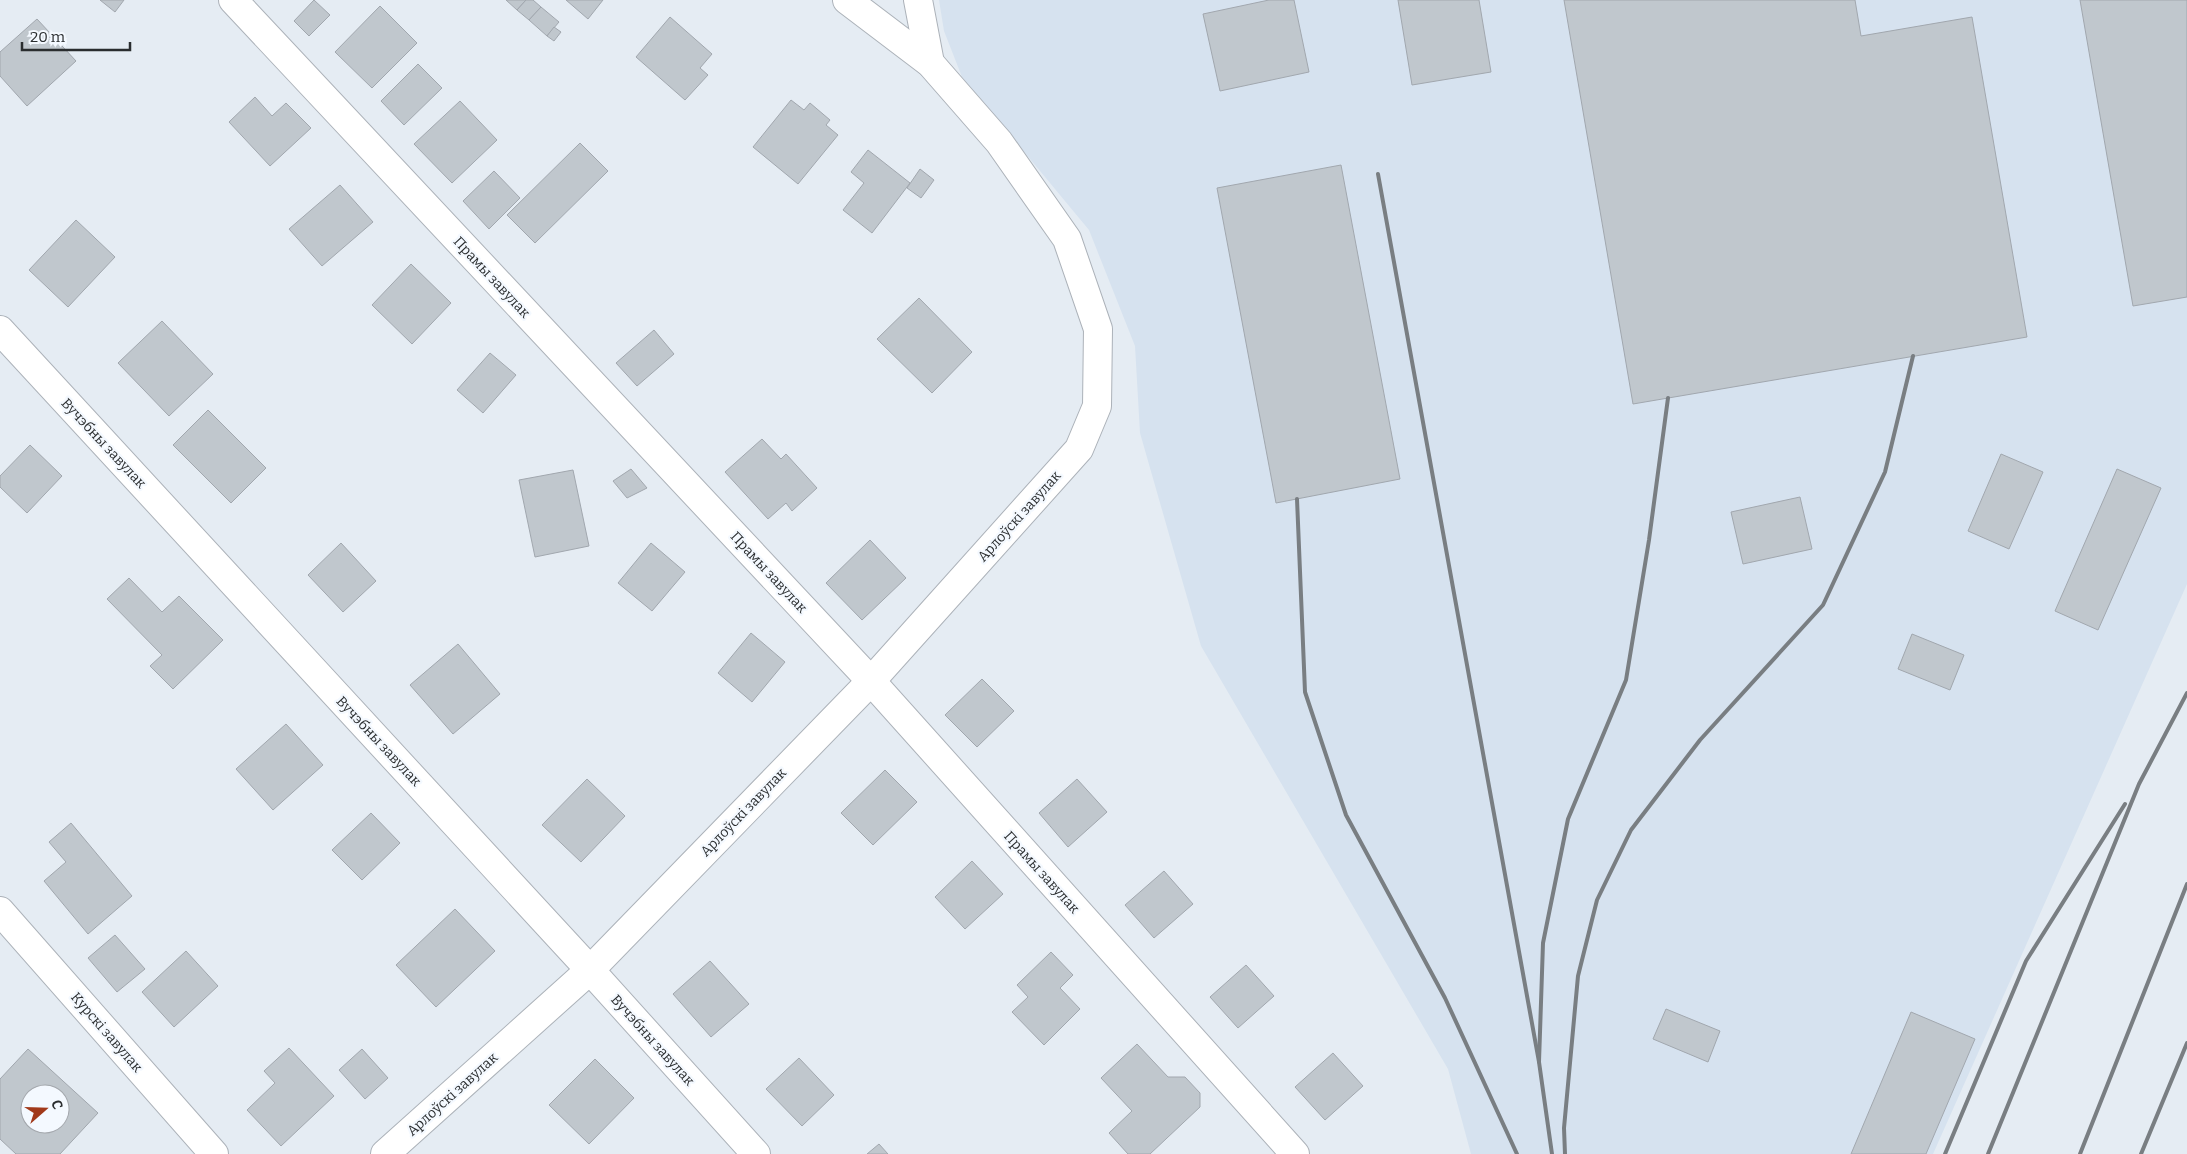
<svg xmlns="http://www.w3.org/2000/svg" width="2187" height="1154" font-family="Bitter,serif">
	<rect width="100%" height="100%" fill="#e5ecf3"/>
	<path fill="#d6e2ef" d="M 939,0 L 2187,0 L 2187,584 L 1933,1154 L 1471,1154 L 1448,1069 L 1201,646 L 1140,433 L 1135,346 L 1089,230 L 962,77 L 944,31 Z"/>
	<g fill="#c0c7cd" stroke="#a1a7ae" fill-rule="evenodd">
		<path d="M 100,0 L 124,0 L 115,12 Z"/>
		<path d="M 314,0 L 330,15 L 309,36 L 294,21 Z"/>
		<path d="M 506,0 L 526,0 L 517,10 Z"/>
		<path d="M 526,0 L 533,0 L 541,7 L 529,20 L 517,10 Z"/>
		<path d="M 566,0 L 603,0 L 588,19 Z"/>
		<path d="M 1269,0 L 1294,0 L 1309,72 L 1220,91 L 1203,14 Z"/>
		<path d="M 1398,0 L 1479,0 L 1491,72 L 1412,85 Z"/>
		<path d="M 1564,0 L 1855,0 L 1861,36 L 1972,17 L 2027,337 L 1633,404 Z"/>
		<path d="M 2080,0 L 2187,0 L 2187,297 L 2133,306 Z"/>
		<path d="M 380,6 L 417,43 L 372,88 L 335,52 Z"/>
		<path d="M 541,7 L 559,22 L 547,36 L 529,20 Z"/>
		<path d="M 670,17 L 712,54 L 700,68 L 708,75 L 685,100 L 636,57 Z"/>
		<path d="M 37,19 L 76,61 L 27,106 L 0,76 L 0,52 Z"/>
		<path d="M 554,27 L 561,32 L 554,41 L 547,36 Z"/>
		<path d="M 418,64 L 442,88 L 404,125 L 381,101 Z"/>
		<path d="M 255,97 L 272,116 L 286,103 L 311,128 L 270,166 L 229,122 Z"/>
		<path d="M 791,100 L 804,110 L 810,103 L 830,120 L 826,125 L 838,135 L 798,184 L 753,147 Z"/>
		<path d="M 460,101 L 497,140 L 452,183 L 414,144 Z"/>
		<path d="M 580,143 L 608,171 L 535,243 L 507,215 Z"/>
		<path d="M 868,150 L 910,183 L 872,233 L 843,210 L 864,183 L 851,172 Z"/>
		<path d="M 1341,165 L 1400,479 L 1276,503 L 1217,188 Z"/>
		<path d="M 920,169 L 934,180 L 921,198 L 907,188 Z"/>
		<path d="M 494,171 L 520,198 L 489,229 L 463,201 Z"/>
		<path d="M 340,185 L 373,222 L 322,266 L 289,229 Z"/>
		<path d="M 76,220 L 115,257 L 68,307 L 29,270 Z"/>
		<path d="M 411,264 L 451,303 L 412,344 L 372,305 Z"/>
		<path d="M 919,298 L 972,352 L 932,393 L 877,339 Z"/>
		<path d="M 162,321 L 213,374 L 169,416 L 118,363 Z"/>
		<path d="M 654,330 L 674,354 L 637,386 L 616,363 Z"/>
		<path d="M 490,353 L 516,375 L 483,413 L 457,390 Z"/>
		<path d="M 208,410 L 266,468 L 231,503 L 173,445 Z"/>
		<path d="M 762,439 L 781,459 L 786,454 L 817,488 L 792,511 L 786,503 L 768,519 L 725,472 Z"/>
		<path d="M 30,445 L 62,476 L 27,513 L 0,487 L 0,476 Z"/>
		<path d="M 2001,454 L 2043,472 L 2009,549 L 1968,531 Z"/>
		<path d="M 631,469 L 647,488 L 627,498 L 613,481 Z"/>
		<path d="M 2117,469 L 2161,488 L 2098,630 L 2055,611 Z"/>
		<path d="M 573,470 L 589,546 L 535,557 L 519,480 Z"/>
		<path d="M 1800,497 L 1812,549 L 1743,564 L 1731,512 Z"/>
		<path d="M 870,540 L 906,578 L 862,620 L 826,583 Z"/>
		<path d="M 341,543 L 376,581 L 343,612 L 308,575 Z"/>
		<path d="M 651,543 L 685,572 L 652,611 L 618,583 Z"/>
		<path d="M 129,578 L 162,612 L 179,596 L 223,640 L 173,689 L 150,666 L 162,655 L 107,599 Z"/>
		<path d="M 751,633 L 785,662 L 752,702 L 718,673 Z"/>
		<path d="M 1912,634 L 1964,655 L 1950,690 L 1898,669 Z"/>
		<path d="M 458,644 L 500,694 L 453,734 L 410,685 Z"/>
		<path d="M 982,679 L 1014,711 L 977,747 L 945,715 Z"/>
		<path d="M 286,724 L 323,765 L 273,810 L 236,769 Z"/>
		<path d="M 885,770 L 917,802 L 873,845 L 841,813 Z"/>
		<path d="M 587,779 L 625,816 L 581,862 L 542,825 Z"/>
		<path d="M 1077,779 L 1107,812 L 1068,847 L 1039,813 Z"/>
		<path d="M 371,813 L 400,843 L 362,880 L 332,850 Z"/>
		<path d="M 71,823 L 132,896 L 88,934 L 44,881 L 66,862 L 49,842 Z"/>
		<path d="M 972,861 L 1003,894 L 965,929 L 935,897 Z"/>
		<path d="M 1164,871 L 1193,904 L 1154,938 L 1125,905 Z"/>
		<path d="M 455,909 L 495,951 L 436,1007 L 396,965 Z"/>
		<path d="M 115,935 L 145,969 L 117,992 L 88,958 Z"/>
		<path d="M 186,951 L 218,986 L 174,1027 L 142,992 Z"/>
		<path d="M 1051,952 L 1073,975 L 1060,988 L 1080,1009 L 1044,1045 L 1012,1012 L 1028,997 L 1017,985 Z"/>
		<path d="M 710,961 L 749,1004 L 711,1037 L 673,994 Z"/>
		<path d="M 1246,965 L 1274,996 L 1238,1028 L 1210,997 Z"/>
		<path d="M 1666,1009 L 1720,1031 L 1708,1062 L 1653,1039 Z"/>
		<path d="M 1911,1012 L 1975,1039 L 1926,1154 L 1851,1154 Z"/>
		<path d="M 1137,1044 L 1168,1077 L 1185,1077 L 1200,1093 L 1200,1107 L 1150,1154 L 1128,1154 L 1109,1133 L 1132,1111 L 1101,1078 Z"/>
		<path d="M 289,1048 L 334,1096 L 281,1146 L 247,1110 L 275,1083 L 264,1071 Z"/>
		<path d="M 28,1049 L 98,1113 L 60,1154 L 16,1154 L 0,1139 L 0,1079 ZM 30,1094 L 60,1094 L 60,1124 L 30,1124 Z"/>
		<path d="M 362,1049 L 388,1078 L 365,1099 L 339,1070 Z"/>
		<path d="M 1333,1053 L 1363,1086 L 1325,1120 L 1295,1087 Z"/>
		<path d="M 799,1058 L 834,1095 L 802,1126 L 766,1089 Z"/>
		<path d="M 595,1059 L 634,1098 L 589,1144 L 549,1105 Z"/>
		<path d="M 879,1144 L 888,1154 L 867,1154 Z"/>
	</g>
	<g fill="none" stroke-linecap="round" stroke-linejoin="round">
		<g stroke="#acb2b9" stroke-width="30">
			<g id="street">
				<path d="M 233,0 L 871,681 L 1295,1154"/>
				<path d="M 918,0 L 930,63"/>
				<path d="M 0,330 L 590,970 L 756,1154"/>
				<path d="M 0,911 L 214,1154"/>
				<path d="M 385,1154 L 590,970 L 871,681 L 1079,449 L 1097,406 L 1098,329 L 1067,239 L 999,142 L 930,63 L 847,0"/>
			</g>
		</g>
		<use href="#street" stroke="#fff" stroke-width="28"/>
		<g stroke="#797e82" stroke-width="4">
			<path d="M 1378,174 L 1539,1062"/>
			<path d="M 1297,499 L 1305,692 L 1346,815 L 1445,998 L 1517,1154"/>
			<path d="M 1552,1154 L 1539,1062 L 1543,943 L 1568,819 L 1626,680 L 1649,540 L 1668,398"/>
			<path d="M 1565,1154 L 1564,1128 L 1578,976 L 1597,900 L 1631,830 L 1700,740 L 1823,605 L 1885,472 L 1913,356"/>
			<path d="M 1945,1154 L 2026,961 L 2125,804"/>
			<path d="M 1988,1154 L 2139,784 L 2187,693"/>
			<path d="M 2080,1154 L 2187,884"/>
			<path d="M 2141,1154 L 2187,1043"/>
		</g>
	</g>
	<g text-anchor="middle" stroke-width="4.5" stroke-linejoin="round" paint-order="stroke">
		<g font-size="14" fill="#2a2d2f" stroke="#f4f9ff">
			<text transform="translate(492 277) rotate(47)" y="5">Прамы завулак</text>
			<text transform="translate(104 443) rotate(47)" y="5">Вучэбны завулак</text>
			<text transform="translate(1019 516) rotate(-48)" y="5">Арлоўскі завулак</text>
			<text transform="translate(769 572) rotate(47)" y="5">Прамы завулак</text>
			<text transform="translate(379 741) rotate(47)" y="5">Вучэбны завулак</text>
			<text transform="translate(743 812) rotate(-46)" y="5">Арлоўскі завулак</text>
			<text transform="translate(1042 872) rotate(48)" y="5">Прамы завулак</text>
			<text transform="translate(107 1032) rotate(49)" y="5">Курскі завулак</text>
			<text transform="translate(653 1040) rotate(48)" y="5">Вучэбны завулак</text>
			<text transform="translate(452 1094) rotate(-42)" y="5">Арлоўскі завулак</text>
		</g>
	</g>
	<g transform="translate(45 1109) rotate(70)"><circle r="24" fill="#f4f9ff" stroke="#a3a7ac"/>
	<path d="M0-4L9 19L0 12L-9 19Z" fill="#a1391a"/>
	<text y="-8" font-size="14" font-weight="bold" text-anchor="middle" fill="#2a2d2f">С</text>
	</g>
	<path d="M22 42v8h108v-8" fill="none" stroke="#2a2d2f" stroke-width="2.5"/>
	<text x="30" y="42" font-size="15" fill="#2a2d2f" stroke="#f4f9ff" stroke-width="4" paint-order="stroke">20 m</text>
</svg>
